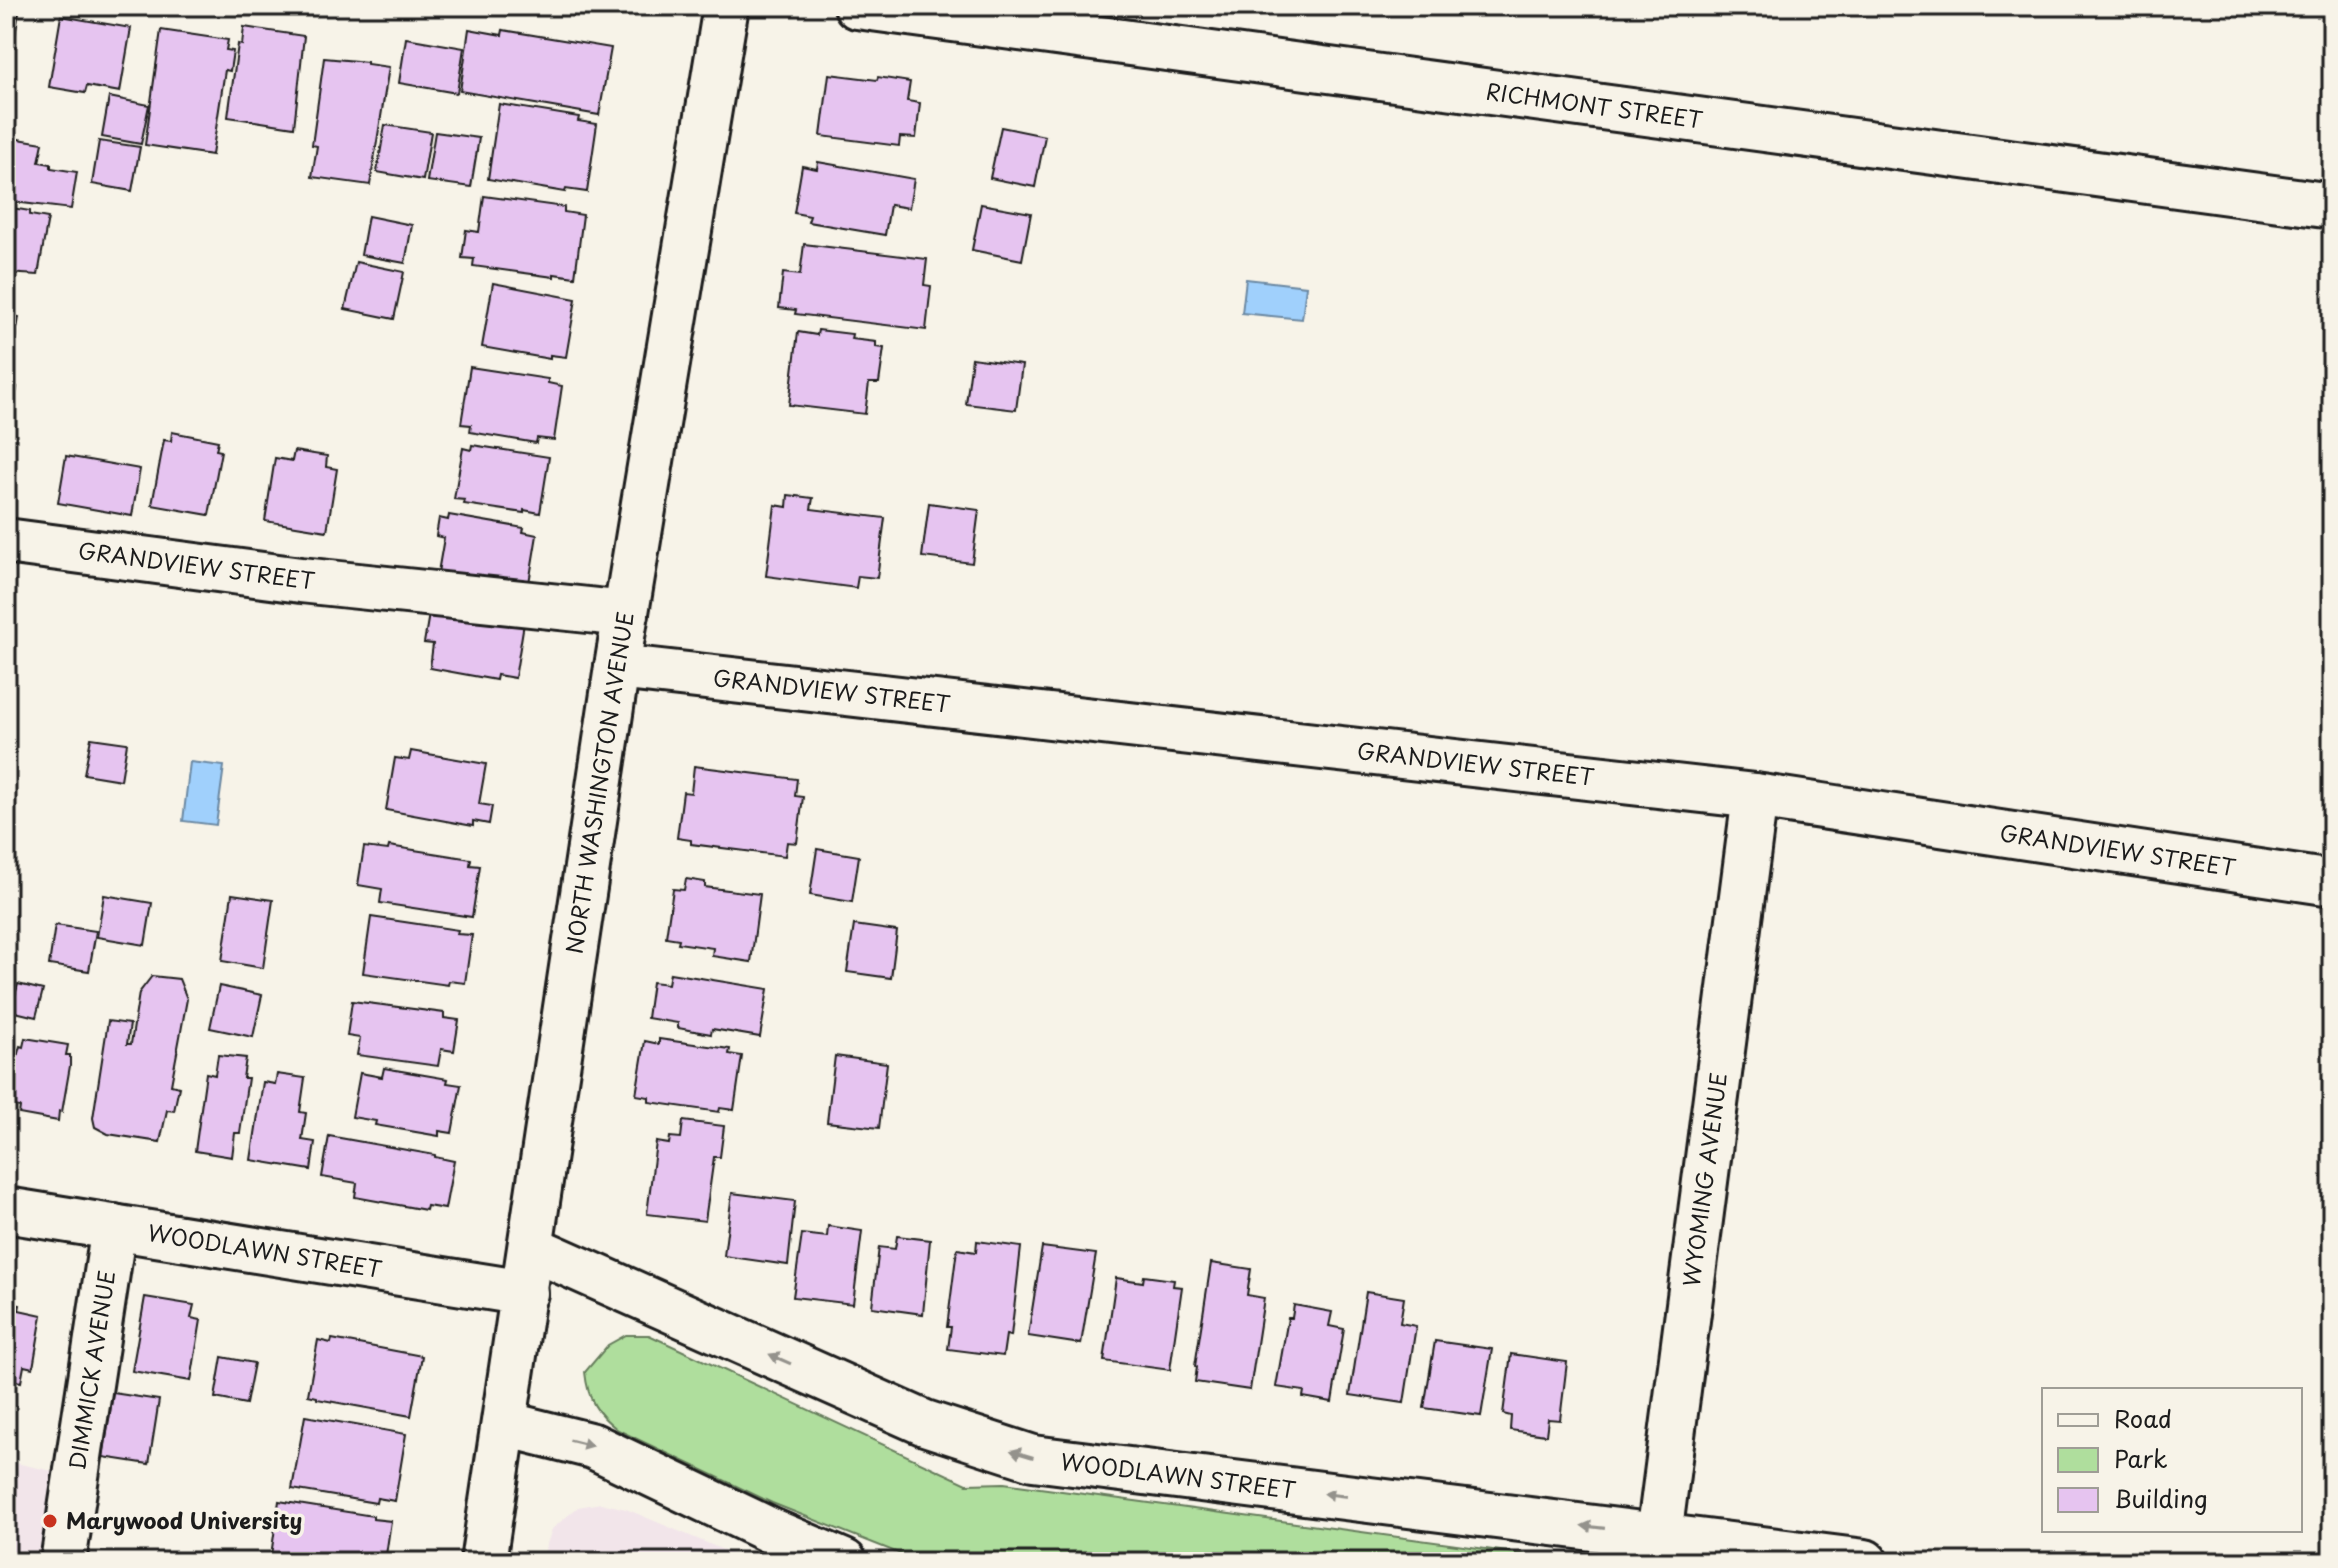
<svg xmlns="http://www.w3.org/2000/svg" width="2338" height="1568" font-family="'Playpen Sans',sans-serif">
	<rect width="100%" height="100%" fill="#f7f3e8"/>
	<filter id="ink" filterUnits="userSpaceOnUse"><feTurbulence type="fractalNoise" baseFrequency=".0125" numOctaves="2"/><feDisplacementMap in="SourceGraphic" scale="16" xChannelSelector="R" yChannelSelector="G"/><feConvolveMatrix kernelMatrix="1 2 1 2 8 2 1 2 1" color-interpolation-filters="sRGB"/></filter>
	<g filter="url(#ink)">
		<g fill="#f2e5ea">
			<path d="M 6,1461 L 99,1481 L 88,1562 L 6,1562 Z"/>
			<path d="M 601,1503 L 626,1509 L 752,1562 L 541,1562 L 552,1529 L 578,1507 Z"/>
		</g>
		<path fill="#afde9d" stroke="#667d5c" stroke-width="2" d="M 626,1335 L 649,1335 L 967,1484 L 1004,1483 L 1537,1556 L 1546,1562 L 921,1562 L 772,1503 L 618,1430 C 596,1413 588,1400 585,1372 L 608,1345 Z"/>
		<g fill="#a0d0fc" stroke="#6b88a2" stroke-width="2">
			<path d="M 1246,279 L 1306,286 L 1302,319 L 1242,313 Z"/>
			<path d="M 190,762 L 224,766 L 216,825 L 183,821 Z"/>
		</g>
		<g fill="#e6c4f0" stroke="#1c1c1c" stroke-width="2">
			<path d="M 6,6 L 20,6 L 8,76 L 6,76 Z"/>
			<path d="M 61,16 L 131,28 L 120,92 L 87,86 L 85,93 L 49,87 Z"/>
			<path d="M 244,27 L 304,36 L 294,127 L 228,117 L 238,44 L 242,45 Z"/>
			<path d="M 469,29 L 502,35 L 503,30 L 611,48 L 599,115 L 460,91 Z"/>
			<path d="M 161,30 L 228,40 L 226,50 L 233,51 L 230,71 L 225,70 L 212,155 L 145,145 Z"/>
			<path d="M 406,38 L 464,48 L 457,93 L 399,83 Z"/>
			<path d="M 324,58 L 367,62 L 367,64 L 389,67 L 370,185 L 312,177 L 317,146 L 312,145 Z"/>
			<path d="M 829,74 L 877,80 L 878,77 L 910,82 L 907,101 L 920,103 L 916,138 L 900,137 L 899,146 L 821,136 Z"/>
			<path d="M 109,97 L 149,105 L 141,144 L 102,137 Z"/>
			<path d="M 499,104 L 579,117 L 578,121 L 597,124 L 587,192 L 566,189 L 565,192 L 488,179 Z"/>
			<path d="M 385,125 L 431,132 L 423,180 L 377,172 Z"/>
			<path d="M 1001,127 L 1045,136 L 1035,187 L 990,178 Z"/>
			<path d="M 435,132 L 479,138 L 471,187 L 427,181 Z"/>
			<path d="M 6,137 L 43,143 L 39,162 L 51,164 L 51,168 L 77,172 L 71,209 L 6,201 Z"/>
			<path d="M 99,141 L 140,147 L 132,191 L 92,184 Z"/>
			<path d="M 818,162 L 914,179 L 909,208 L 890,205 L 885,235 L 808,222 L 810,216 L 794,213 L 802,166 L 817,169 Z"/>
			<path d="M 484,196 L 564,207 L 564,212 L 583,215 L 575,277 L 554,274 L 554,277 L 473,266 L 474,259 L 462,258 L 466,230 L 479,232 Z"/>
			<path d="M 981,204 L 1031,213 L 1022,260 L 972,250 Z"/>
			<path d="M 6,207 L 30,211 L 30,215 L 48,218 L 38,275 L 6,273 Z"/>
			<path d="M 368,216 L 412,225 L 405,263 L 361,255 Z"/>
			<path d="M 804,244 L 927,259 L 924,285 L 931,286 L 926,330 L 795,314 L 796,310 L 779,308 L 783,273 L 800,275 Z"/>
			<path d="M 356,262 L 404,272 L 394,319 L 345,309 Z"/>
			<path d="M 493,283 L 576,299 L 566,357 L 550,355 L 550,359 L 482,347 Z"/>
			<path d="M 6,290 L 13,292 L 9,315 L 19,317 L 13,355 L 6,354 Z"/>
			<path d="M 818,330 L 852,334 L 851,339 L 876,342 L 876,347 L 884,348 L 879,383 L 869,383 L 865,414 L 789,405 L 798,332 L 817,335 Z"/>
			<path d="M 972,358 L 1022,365 L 1016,410 L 966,404 Z"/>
			<path d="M 470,367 L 548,379 L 548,383 L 562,386 L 554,440 L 537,438 L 536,443 L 470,432 L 471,425 L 461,424 Z"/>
			<path d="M 6,385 L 17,387 L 11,424 L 6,423 Z"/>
			<path d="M 172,432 L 218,441 L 216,450 L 221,451 L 209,515 L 152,505 L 164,440 L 171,441 Z"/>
			<path d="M 472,445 L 549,457 L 540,513 L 524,510 L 524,513 L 464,504 L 465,500 L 454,499 L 463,448 L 471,450 Z"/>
			<path d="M 294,451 L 327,456 L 326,467 L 337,469 L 327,531 L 265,521 L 275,458 L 292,461 Z"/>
			<path d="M 66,456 L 140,469 L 132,516 L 58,503 Z"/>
			<path d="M 788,495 L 813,498 L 811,509 L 885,518 L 877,578 L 858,576 L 856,588 L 766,576 L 775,505 L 787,507 Z"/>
			<path d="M 929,503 L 979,510 L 972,563 L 922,557 Z"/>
			<path d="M 449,515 L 524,528 L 523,532 L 537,535 L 528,589 L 437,578 L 444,538 L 436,536 L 439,518 L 448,520 Z"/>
			<path d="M 430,608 L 524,623 L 515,678 L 497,675 L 496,680 L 430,668 L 433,644 L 424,643 Z"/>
			<path d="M 91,738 L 127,743 L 121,780 L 84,774 Z"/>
			<path d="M 411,751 L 486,764 L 479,804 L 492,806 L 489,824 L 473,821 L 473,826 L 386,810 L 395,758 L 409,760 Z"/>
			<path d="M 694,766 L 797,779 L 795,796 L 803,797 L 797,843 L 787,842 L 785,856 L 691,844 L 691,840 L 677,838 L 683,792 L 691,793 Z"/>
			<path d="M 389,846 L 471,859 L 470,865 L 480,866 L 472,917 L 380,903 L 382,889 L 358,885 L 364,847 L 388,850 Z"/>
			<path d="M 817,849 L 859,856 L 852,902 L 810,895 Z"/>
			<path d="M 686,879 L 705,882 L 705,887 L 760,894 L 751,962 L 712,956 L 713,948 L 678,943 L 679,939 L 666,937 L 673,889 L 684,890 Z"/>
			<path d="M 232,894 L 273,900 L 263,968 L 222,961 Z"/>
			<path d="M 104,895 L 152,903 L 145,945 L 97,937 Z"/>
			<path d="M 371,917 L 458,930 L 457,934 L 472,935 L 465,983 L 449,981 L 448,985 L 363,973 Z"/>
			<path d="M 55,925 L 96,931 L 89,971 L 49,965 Z"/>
			<path d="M 854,925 L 897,931 L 891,978 L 847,972 Z"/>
			<path d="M 670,973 L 768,989 L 760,1037 L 712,1029 L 711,1034 L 678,1028 L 678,1023 L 647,1018 L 652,982 L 668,984 Z"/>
			<path d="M 152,976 L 179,979 L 187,999 L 171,1085 L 179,1087 L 174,1111 L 167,1110 L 160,1142 L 108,1134 L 95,1127 L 93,1118 L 108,1021 L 130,1024 L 127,1044 L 131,1044 L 139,993 Z"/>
			<path d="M 18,984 L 43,990 L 36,1017 L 11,1011 Z"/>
			<path d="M 219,986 L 262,995 L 253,1037 L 210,1028 Z"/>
			<path d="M 352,1001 L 444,1013 L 444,1018 L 459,1020 L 454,1051 L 441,1049 L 438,1066 L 357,1055 L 360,1038 L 347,1036 Z"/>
			<path d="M 25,1038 L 68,1045 L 66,1055 L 70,1055 L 70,1066 L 62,1112 L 59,1111 L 58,1121 L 19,1114 L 20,1107 L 8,1105 L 17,1057 L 20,1046 L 23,1047 Z"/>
			<path d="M 659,1039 L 730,1049 L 729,1054 L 742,1056 L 734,1110 L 720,1108 L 719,1112 L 649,1102 L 649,1097 L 636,1095 L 645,1041 L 659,1044 Z"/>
			<path d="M 218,1055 L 246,1058 L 243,1078 L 248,1078 L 240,1133 L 235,1133 L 232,1157 L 195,1151 L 206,1073 L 215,1075 Z"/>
			<path d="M 835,1056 L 887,1063 L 879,1128 L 827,1122 Z"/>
			<path d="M 384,1068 L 448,1079 L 447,1083 L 461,1085 L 452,1133 L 439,1131 L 439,1136 L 375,1125 L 376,1121 L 352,1117 L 360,1073 L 382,1077 Z"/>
			<path d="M 277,1074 L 305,1078 L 300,1112 L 306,1113 L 302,1140 L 315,1142 L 311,1170 L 251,1160 L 263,1082 L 275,1084 Z"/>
			<path d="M 683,1121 L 724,1126 L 720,1157 L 714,1157 L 705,1221 L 647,1214 L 656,1142 L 669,1144 L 670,1137 L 681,1138 Z"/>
			<path d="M 329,1136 L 435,1155 L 435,1157 L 454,1161 L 445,1209 L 427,1206 L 426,1210 L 355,1197 L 357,1183 L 322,1177 Z"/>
			<path d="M 732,1193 L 795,1201 L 788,1265 L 724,1256 Z"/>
			<path d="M 828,1226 L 862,1231 L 853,1304 L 793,1297 L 802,1234 L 827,1237 Z"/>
			<path d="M 897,1236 L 930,1240 L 923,1314 L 872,1307 L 879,1247 L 895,1249 Z"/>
			<path d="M 977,1241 L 1021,1247 L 1011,1336 L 1006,1335 L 1003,1356 L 948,1349 L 951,1327 L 947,1327 L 957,1249 L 976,1252 Z"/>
			<path d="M 1042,1247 L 1096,1254 L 1081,1344 L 1028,1336 Z"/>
			<path d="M 1211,1263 L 1251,1269 L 1247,1295 L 1264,1298 L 1250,1390 L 1195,1382 L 1197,1367 L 1195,1366 Z"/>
			<path d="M 1144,1276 L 1174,1280 L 1173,1286 L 1182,1287 L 1170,1370 L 1104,1361 L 1116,1278 L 1143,1282 Z"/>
			<path d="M 1366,1292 L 1404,1298 L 1400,1323 L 1416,1326 L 1404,1403 L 1350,1395 Z"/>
			<path d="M 145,1297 L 194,1305 L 191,1318 L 201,1320 L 191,1381 L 132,1371 Z"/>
			<path d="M 6,1302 L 20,1305 L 19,1310 L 42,1315 L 33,1368 L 24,1366 L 21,1382 L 6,1379 Z"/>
			<path d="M 1294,1305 L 1332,1312 L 1329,1326 L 1344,1329 L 1332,1402 L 1303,1397 L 1304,1391 L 1276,1387 L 1288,1318 L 1292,1318 Z"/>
			<path d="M 332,1339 L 422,1356 L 411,1416 L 317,1399 L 317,1397 L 308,1395 L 318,1340 L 331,1343 Z"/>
			<path d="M 1435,1341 L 1492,1349 L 1481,1416 L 1424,1408 Z"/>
			<path d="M 1511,1354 L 1567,1362 L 1560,1420 L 1548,1419 L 1546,1435 L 1510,1430 L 1511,1416 L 1503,1414 Z"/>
			<path d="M 222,1357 L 254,1363 L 246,1404 L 215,1398 Z"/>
			<path d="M 113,1393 L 159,1400 L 149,1464 L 103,1457 Z"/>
			<path d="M 305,1416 L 406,1434 L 395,1501 L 377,1498 L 376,1503 L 292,1489 Z"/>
			<path d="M 279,1501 L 373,1516 L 373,1519 L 391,1521 L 385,1562 L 270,1562 Z"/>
		</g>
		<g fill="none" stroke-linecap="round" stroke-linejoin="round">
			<g stroke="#1c1c1c" stroke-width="50">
				<g id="minor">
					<path id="s1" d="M 857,6 L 2332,206"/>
					<path id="s2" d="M 6,541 L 301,580 L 626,614"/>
					<path id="s3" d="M 617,667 L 1755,796 L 2332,883"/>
					<path id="s4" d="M 6,1210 L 525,1293"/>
					<path id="s5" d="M 532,1248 L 925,1423 L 1033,1458 L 1865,1562"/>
					<path d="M 505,1424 L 593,1446 L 771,1531 L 844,1562"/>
					<path id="s6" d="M 63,1562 L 114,1227"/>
					<path id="s7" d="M 483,1562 L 617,667 L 726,6"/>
					<path id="s8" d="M 1653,1562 L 1659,1536 L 1755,796"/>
				</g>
			</g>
			<use href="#minor" stroke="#f7f3e8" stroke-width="44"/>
		</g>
		<defs><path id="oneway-solid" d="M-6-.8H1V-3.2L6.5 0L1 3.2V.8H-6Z" transform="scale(2)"/></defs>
		<g fill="#94928c">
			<use href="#oneway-solid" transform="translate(780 1359) rotate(-156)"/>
			<use href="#oneway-solid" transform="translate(581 1443) rotate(14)"/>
			<use href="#oneway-solid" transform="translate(1022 1454) rotate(-163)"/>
			<use href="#oneway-solid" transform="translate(1335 1495) rotate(-173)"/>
			<use href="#oneway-solid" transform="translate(1593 1527) rotate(-173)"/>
		</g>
	</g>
	<circle fill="#c8321e" stroke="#f7f3e8" stroke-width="3" cx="50" cy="1521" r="8"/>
	<g text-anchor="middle" stroke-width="7" stroke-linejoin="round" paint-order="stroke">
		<g font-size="22" fill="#1c1c1c" stroke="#f7f3e8">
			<text dy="8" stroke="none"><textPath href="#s1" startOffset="744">RICHMONT STREET</textPath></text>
			<text dy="8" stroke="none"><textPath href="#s2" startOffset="192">GRANDVIEW STREET</textPath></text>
			<text dy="8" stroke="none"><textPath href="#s3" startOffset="216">GRANDVIEW STREET</textPath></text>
			<text dy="8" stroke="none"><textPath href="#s3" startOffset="864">GRANDVIEW STREET</textPath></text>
			<text dy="8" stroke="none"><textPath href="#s7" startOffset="788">NORTH WASHINGTON AVENUE</textPath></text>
			<text dy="8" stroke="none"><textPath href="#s3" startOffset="1512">GRANDVIEW STREET</textPath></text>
			<text dy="8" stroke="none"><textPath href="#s8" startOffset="386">WYOMING AVENUE</textPath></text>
			<text dy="8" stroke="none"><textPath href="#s4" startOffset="262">WOODLAWN STREET</textPath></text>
			<text dy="8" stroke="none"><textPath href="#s6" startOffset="194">DIMMICK AVENUE</textPath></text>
			<text dy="8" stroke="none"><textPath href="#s5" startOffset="690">WOODLAWN STREET</textPath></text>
		</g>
		<g font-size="22" font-weight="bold" fill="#1c1c1c" stroke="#f7f3e8" text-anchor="start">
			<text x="66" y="1529">Marywood University</text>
		</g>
	</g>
	<rect width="2338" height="1568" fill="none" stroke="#f7f3e8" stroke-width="32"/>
	<rect x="16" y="16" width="2306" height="1536" fill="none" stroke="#1c1c1c" stroke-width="3" filter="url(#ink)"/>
	<rect x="2042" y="1388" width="260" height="144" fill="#f7f3e8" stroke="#9f9d96" stroke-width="2"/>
	<rect x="2058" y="1414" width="40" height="12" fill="#f7f3e8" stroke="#9f9d96" stroke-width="2"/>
	<text x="2114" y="1428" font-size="24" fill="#1c1c1c">Road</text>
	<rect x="2058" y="1448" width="40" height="24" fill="#afde9d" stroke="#9f9d96" stroke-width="2"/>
	<text x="2114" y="1468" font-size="24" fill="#1c1c1c">Park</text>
	<rect x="2058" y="1488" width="40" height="24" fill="#e6c4f0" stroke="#9f9d96" stroke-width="2"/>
	<text x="2114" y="1508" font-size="24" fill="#1c1c1c">Building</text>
</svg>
